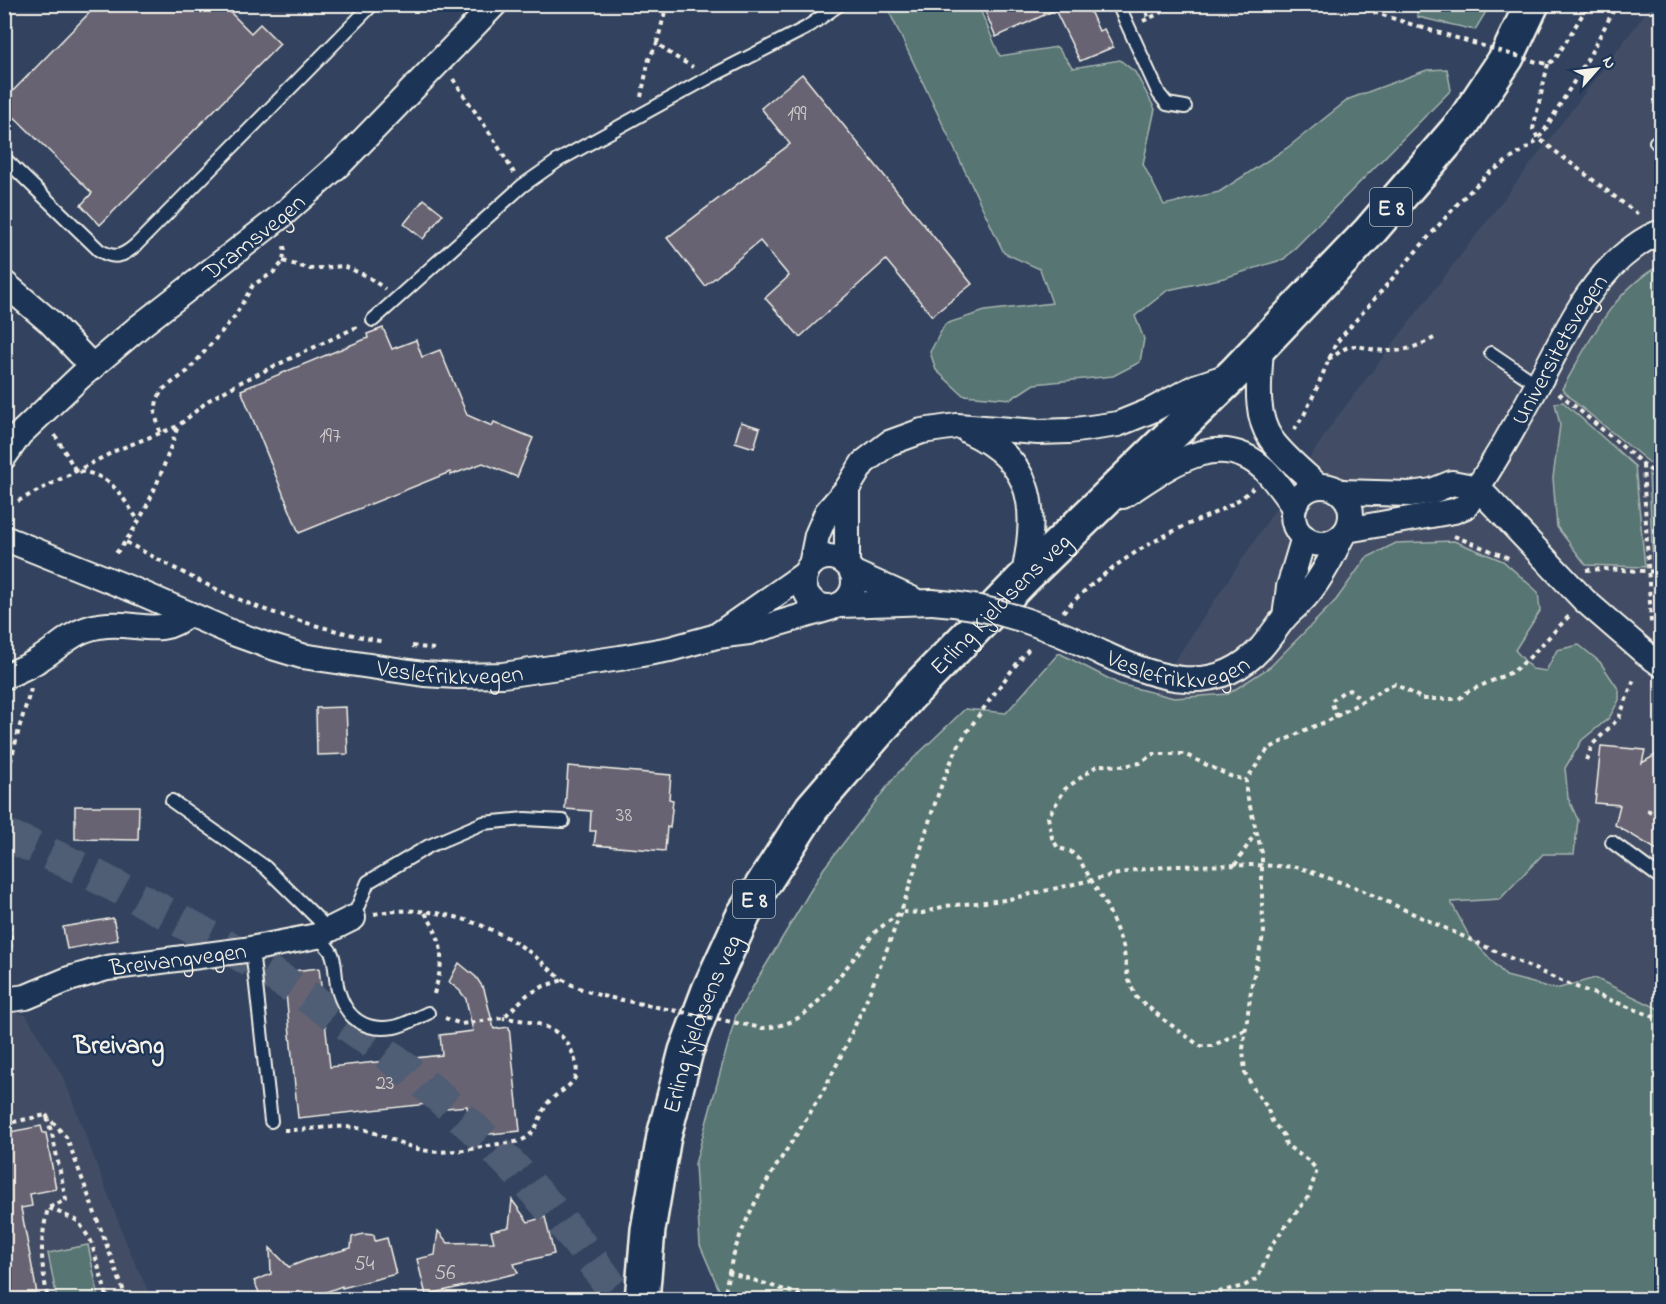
<svg xmlns="http://www.w3.org/2000/svg" width="1666" height="1304" font-family="'Indie Flower',sans-serif">
	<rect width="100%" height="100%" fill="#33435f"/>
	<filter id="ink" filterUnits="userSpaceOnUse"><feTurbulence type="fractalNoise" baseFrequency=".0167" numOctaves="2"/><feDisplacementMap in="SourceGraphic" scale="12" xChannelSelector="R" yChannelSelector="G"/><feConvolveMatrix kernelMatrix="1 2 1 2 8 2 1 2 1" color-interpolation-filters="sRGB"/></filter>
	<g filter="url(#ink)">
		<g fill="#434d65">
			<path d="M 1652,5 L 1661,5 L 1661,1102 L 787,1243 L 1335,420 Z"/>
			<path d="M 5,1011 L 26,1015 L 64,1079 L 131,1255 L 152,1299 L 5,1300 Z"/>
		</g>
		<g fill="#577573" stroke="#a6b3ae" stroke-width="1.5">
			<path d="M 886,5 L 978,5 L 1000,56 L 1057,47 L 1073,68 L 1120,60 L 1135,72 L 1155,109 L 1143,164 L 1164,205 L 1219,192 L 1287,148 L 1349,99 L 1427,70 L 1447,69 L 1451,90 L 1284,259 L 1224,278 L 1168,290 L 1135,316 L 1144,339 L 1140,362 L 1113,376 L 1034,384 L 1011,399 L 963,395 L 936,370 L 930,352 L 945,324 L 985,311 L 1052,303 L 1040,269 L 1004,253 Z"/>
			<path d="M 1415,5 L 1415,4 L 1490,5 L 1475,30 L 1418,17 Z"/>
			<path d="M 1661,265 L 1661,472 L 1576,403 L 1562,389 C 1588,344 1613,289 1661,265 Z"/>
			<path d="M 1563,402 L 1635,466 L 1645,567 L 1586,565 L 1557,527 L 1553,478 L 1560,425 L 1555,403 Z"/>
			<path d="M 1649,474 L 1661,485 L 1661,568 L 1653,568 Z"/>
			<path d="M 1454,541 L 1503,561 L 1538,592 L 1540,611 L 1515,650 L 1532,669 L 1546,671 L 1557,650 L 1579,645 L 1600,662 L 1619,690 L 1619,700 L 1609,718 L 1582,740 L 1565,768 L 1568,798 L 1578,820 L 1574,854 L 1543,854 L 1500,899 L 1451,902 L 1469,936 L 1506,976 L 1556,989 L 1595,978 L 1661,1010 L 1661,1299 L 723,1299 L 700,1245 L 695,1164 L 736,1015 L 824,868 L 897,774 L 965,709 L 1006,713 L 1059,653 L 1119,684 L 1174,698 L 1228,694 L 1270,667 L 1336,600 L 1366,558 L 1396,543 Z"/>
			<path d="M 1653,575 L 1661,575 L 1661,624 L 1656,618 Z"/>
			<path d="M 88,1245 L 99,1299 L 57,1299 L 48,1253 Z"/>
		</g>
		<g fill="none" stroke-linecap="round" stroke-linejoin="round">
			<path stroke="#89a0ae" stroke-width="7" d="M 833,1293 L 913,1300"/>
		</g>
		<g fill="#676473" stroke="#f4f1e8" stroke-width="1.5">
			<path d="M 98,4 L 222,4 L 251,33 L 260,24 L 280,44 L 100,225 L 81,205 L 92,193 L 4,107 L 4,100 Z"/>
			<path d="M 982,4 L 1087,4 L 1099,31 L 1104,29 L 1113,47 L 1080,61 L 1055,10 L 996,37 Z"/>
			<path d="M 802,74 L 972,284 L 932,316 L 886,260 L 800,337 L 765,298 L 789,276 L 760,241 L 705,286 L 667,238 L 790,144 L 761,108 Z"/>
			<path d="M 424,199 L 443,214 L 423,239 L 404,224 Z"/>
			<path d="M 383,328 L 392,349 L 416,340 L 422,357 L 440,350 L 467,415 L 492,426 L 494,422 L 533,438 L 517,477 L 483,463 L 451,475 L 450,472 L 299,533 L 241,390 L 368,338 L 367,334 Z"/>
			<path d="M 741,422 L 760,428 L 754,448 L 735,442 Z"/>
			<path d="M 346,707 L 348,754 L 317,755 L 316,708 Z"/>
			<path d="M 1601,746 L 1645,750 L 1642,763 L 1662,751 L 1662,853 L 1615,825 L 1620,805 L 1595,803 Z"/>
			<path d="M 568,766 L 671,775 L 669,799 L 673,800 L 670,828 L 667,827 L 665,851 L 594,845 L 596,831 L 590,831 L 591,811 L 565,809 Z"/>
			<path d="M 75,806 L 139,806 L 138,840 L 75,839 Z"/>
			<path d="M 113,918 L 118,940 L 67,949 L 63,927 Z"/>
			<path d="M 459,963 L 476,977 L 484,989 L 494,1029 L 509,1027 L 520,1131 L 471,1136 L 467,1106 L 447,1108 L 446,1102 L 298,1118 L 284,972 L 319,968 L 330,1067 L 442,1055 L 440,1035 L 473,1031 L 466,999 L 460,991 L 449,982 Z"/>
			<path d="M 41,1126 L 43,1133 L 46,1133 L 56,1189 L 30,1194 L 32,1206 L 21,1208 L 38,1299 L 4,1299 L 4,1133 Z"/>
			<path d="M 512,1200 L 528,1222 L 545,1217 L 554,1254 L 514,1264 L 518,1273 L 426,1295 L 417,1259 L 435,1255 L 438,1231 L 448,1243 L 494,1242 L 491,1231 L 509,1227 Z"/>
			<path d="M 363,1234 L 374,1235 L 375,1241 L 387,1238 L 396,1274 L 342,1288 L 342,1286 L 307,1299 L 262,1299 L 254,1281 L 271,1274 L 270,1248 L 289,1267 L 307,1260 L 351,1248 L 352,1237 Z"/>
		</g>
		<g fill="none" stroke-linecap="round" stroke-linejoin="round">
			<path stroke="#505d74" stroke-width="33" stroke-dasharray="33 16" stroke-linecap="butt" d="M 4,835 C 60,856 112,884 164,912 C 344,1007 506,1130 620,1300"/>
			<g stroke="#f4f1e8" stroke-width="16">
				<g id="lane">
					<path d="M 1118,4 L 1159,94 L 1167,104 L 1185,107"/>
					<path d="M 1656,142 L 1662,146"/>
					<path d="M 4,158 L 99,250 C 115,260 124,256 137,244 L 373,4"/>
					<path d="M 373,320 L 522,186 L 559,160 L 706,79 L 806,28 L 840,4"/>
					<path d="M 1491,353 L 1538,385"/>
					<path d="M 172,801 L 265,867 L 329,930"/>
					<path d="M 1612,842 L 1662,879"/>
					<path d="M 353,918 L 368,882 L 429,846 L 483,823 L 525,819 L 563,821"/>
					<path d="M 317,936 C 321,941 329,947 332,954 C 336,964 335,979 338,990 C 346,1018 364,1032 394,1027 C 405,1025 417,1018 428,1013"/>
					<path d="M 252,949 L 271,1121"/>
				</g>
			</g>
			<g stroke="#f4f1e8" stroke-width="28">
				<g id="street">
					<path d="M 4,283 L 50,322 L 93,367"/>
					<path d="M 1261,346 C 1260,375 1253,413 1271,439 C 1283,456 1302,471 1318,486"/>
					<path d="M 968,431 C 1038,463 1037,512 1023,579"/>
					<path id="s1" d="M 4,457 L 20,434 L 80,377 L 140,326 L 280,217 L 343,161 L 495,4"/>
					<circle cx="1322" cy="515" r="29"/>
					<path d="M 847,489 L 847,564"/>
					<path d="M 1341,492 L 1410,494 L 1432,491 L 1452,483 L 1478,488 L 1584,600 L 1644,652 L 1662,665"/>
					<path d="M 1123,496 C 1165,469 1218,425 1265,470 C 1276,481 1285,495 1294,507"/>
					<path id="s2" d="M 1347,530 L 1454,511 L 1466,506 C 1492,466 1516,425 1538,384 C 1566,334 1586,282 1634,247 C 1642,241 1651,235 1662,232"/>
					<path id="s3" d="M 4,538 L 141,593 L 233,633 L 269,646 L 302,656 L 424,674 L 457,676 L 503,675 L 620,658 L 670,649 L 717,636 L 749,632 L 830,608"/>
					<circle cx="829" cy="582" r="25"/>
					<path d="M 811,565 L 817,535 L 827,512 L 847,489 L 863,463 L 889,443 L 922,431 L 957,426 L 1038,432 L 1069,431 L 1118,424 L 1150,411 L 1195,387 L 1228,376"/>
					<path d="M 852,572 L 912,599"/>
					<path d="M 840,605 L 932,602"/>
					<path d="M 1285,617 L 1289,587 L 1304,537"/>
					<path d="M 719,634 L 806,573"/>
					<path id="s4" d="M 1104,654 C 1157,679 1215,698 1261,648 C 1269,639 1276,628 1284,618 C 1291,610 1300,604 1307,595 C 1322,577 1332,557 1342,536"/>
					<path d="M 4,677 C 16,671 28,667 38,660 C 63,645 75,627 107,625 C 136,622 164,638 187,614"/>
					<path id="s5" d="M 4,1000 L 26,997 L 69,979 L 107,968 L 245,950 L 317,936 L 353,918"/>
				</g>
			</g>
			<g stroke="#f4f1e8" stroke-width="38">
				<g id="highway">
					<path id="s6" d="M 642,1300 L 648,1230 L 664,1136 L 686,1051 L 709,990 L 744,914 L 812,808 L 908,697 L 1023,579 L 1234,374 L 1370,231 L 1463,123 L 1507,57 L 1532,4"/>
				</g>
			</g>
			<g stroke="#f4f1e8" stroke-width="4" stroke-dasharray="4.5 4.5" stroke-linecap="butt">
				<path d="M 667,4 L 657,43 L 672,55 L 693,67"/>
				<path d="M 1143,4 L 1149,19"/>
				<path d="M 1348,4 L 1420,27"/>
				<path d="M 1584,12 L 1589,4"/>
				<path d="M 1143,21 L 1180,4"/>
				<path d="M 1548,64 L 1533,129 L 1538,138 L 1640,216"/>
				<path d="M 453,79 L 493,138 L 514,173"/>
				<path d="M 641,97 L 649,59 L 657,43"/>
				<path d="M 283,261 L 310,269 L 343,266 L 367,276 L 385,289"/>
				<path d="M 1328,359 C 1336,356 1341,350 1348,347 C 1358,344 1367,349 1376,350 C 1399,353 1413,349 1434,338"/>
				<path d="M 1559,393 L 1662,480"/>
				<path d="M 1294,430 L 1304,415 L 1315,392 L 1336,343 L 1460,201 L 1489,173 L 1533,144 L 1543,133 L 1587,60 L 1617,4"/>
				<path d="M 160,432 L 155,413 L 157,400 L 162,390 L 188,371 L 235,316 L 253,285 L 274,272 L 282,263 L 285,251 L 283,242"/>
				<path d="M 55,435 L 76,471 C 113,474 119,494 139,521"/>
				<path d="M 1643,465 L 1651,623"/>
				<path d="M 18,501 L 117,450 L 178,426 L 209,400 L 243,381 L 359,326"/>
				<path d="M 1454,536 L 1511,559"/>
				<path d="M 126,542 C 170,566 215,591 263,609 C 303,623 343,633 384,642"/>
				<path d="M 116,553 C 147,518 163,469 178,426"/>
				<path d="M 1586,570 L 1603,569 L 1662,572"/>
				<path d="M 1063,612 C 1095,578 1130,553 1172,532 C 1199,518 1231,510 1253,488"/>
				<path d="M 412,646 L 434,649"/>
				<path d="M 1337,717 L 1331,701 L 1343,692 L 1350,690 L 1362,701"/>
				<path d="M 1586,760 L 1593,744 L 1619,718 L 1634,679"/>
				<path d="M 4,788 L 20,725 L 31,689"/>
				<path d="M 1647,810 L 1662,817"/>
				<path d="M 1235,865 L 1256,832"/>
				<path d="M 4,872 L 11,941 L 7,976"/>
				<path d="M 425,913 C 446,945 444,961 433,997"/>
				<path d="M 374,914 C 426,903 485,920 528,951 C 541,960 551,972 564,980 C 575,988 590,992 602,996"/>
				<path d="M 829,989 L 876,931 L 901,912 L 923,913 L 945,906 L 1005,900 L 1135,870 L 1175,866 L 1255,865 L 1298,867 L 1359,889 L 1561,981 L 1662,1020"/>
				<path d="M 445,1018 L 461,1024 L 503,1018 L 527,995 L 544,986 L 563,980"/>
				<path d="M 1245,1030 L 1212,1046 L 1200,1046 L 1163,1019 L 1136,997 L 1128,978 L 1123,946 L 1108,909 L 1079,859 L 1070,851 L 1058,848 L 1052,838 L 1048,817 L 1065,789 L 1098,765 L 1123,766 L 1140,763 L 1153,754 L 1184,754 L 1230,776 L 1246,780"/>
				<path d="M 4,1042 L 6,1022"/>
				<path d="M 46,1115 L 67,1138 L 127,1300"/>
				<path d="M 47,1117 L 53,1138 L 66,1200 L 48,1208 C 39,1246 41,1262 48,1300"/>
				<path d="M 4,1124 L 46,1115"/>
				<path d="M 284,1130 C 310,1131 336,1123 362,1129 C 382,1134 401,1145 422,1150 C 447,1155 475,1148 499,1144 C 506,1143 515,1143 522,1140 C 538,1133 539,1116 547,1104 C 555,1093 572,1088 576,1075 C 578,1067 575,1059 572,1052 C 561,1024 529,1021 503,1018"/>
				<path d="M 49,1208 L 78,1221 L 91,1241 L 108,1300"/>
				<path d="M 728,1272 L 807,1297 L 827,1300"/>
				<path d="M 724,1300 C 736,1201 797,1148 837,1064 C 864,1008 888,950 908,891 C 924,842 935,792 959,745 C 964,735 972,725 979,715 C 996,691 1013,668 1031,646"/>
				<path d="M 1202,1300 L 1222,1291 L 1244,1286 L 1258,1278 L 1272,1244 L 1308,1197 L 1317,1170 L 1309,1161 L 1286,1145 L 1284,1136 L 1272,1121 L 1267,1107 L 1255,1091 L 1245,1073 L 1243,1049 L 1252,983 L 1264,932 L 1262,904 L 1262,853 L 1246,791 L 1246,780 L 1268,749 L 1305,730 L 1328,721 L 1385,688 L 1395,684 L 1423,699 L 1459,699 L 1467,692 L 1514,671 L 1527,660 L 1569,616"/>
			</g>
			<use href="#lane" stroke="#1d3557" stroke-width="12"/>
			<use href="#street" stroke="#1d3557" stroke-width="24"/>
			<use href="#highway" stroke="#1d3557" stroke-width="33"/>
			<g stroke="#f4f1e8" stroke-width="28" stroke-linecap="butt">
				<path id="street-bridge" d="M 932,602 C 997,606 1047,626 1104,654"/>
			</g>
			<g stroke="#f4f1e8" stroke-width="4" stroke-dasharray="4.5 4.5" stroke-linecap="butt">
				<path d="M 1420,27 L 1537,62 L 1548,64 L 1556,58 L 1584,12"/>
				<path d="M 602,996 L 762,1028 C 794,1026 809,1013 829,989"/>
			</g>
			<use href="#street-bridge" stroke="#1d3557" stroke-width="24"/>
		</g>
	</g>
	<g text-anchor="middle" stroke-width="4.5" stroke-linejoin="round" paint-order="stroke">
		<g font-size="21" fill="#d1cecb">
			<text x="797" y="120">199</text>
			<text x="330" y="442">197</text>
			<text x="624" y="821">38</text>
			<text x="385" y="1089">23</text>
			<text x="364" y="1270">54</text>
			<text x="445" y="1279">56</text>
		</g>
		<g fill="#1d3557" stroke="#b4b9bc" stroke-width="1.5">
			<rect x="1370" y="188" width="42" height="38" rx="4.5"/>
			<rect x="733" y="880" width="42" height="38" rx="4.5"/>
		</g>
		<g font-size="22" font-weight="bold" fill="#f4f1e8">
			<text x="1391" y="215">E 8</text>
			<text x="754" y="907">E 8</text>
		</g>
		<g font-size="24" fill="#f4f1e8" stroke="#1d3557">
			<text dy="8" stroke="none"><textPath href="#s1" startOffset="334">Dramsvegen</textPath></text>
			<text dy="8" stroke="none"><textPath href="#s2" startOffset="304">Universitetsvegen</textPath></text>
			<text dy="8" stroke="none"><textPath href="#s6" startOffset="806">Erling Kjeldsens veg</textPath></text>
			<text dy="8" stroke="none"><textPath href="#s4" startOffset="78">Veslefrikkvegen</textPath></text>
			<text dy="8" stroke="none"><textPath href="#s3" startOffset="470">Veslefrikkvegen</textPath></text>
			<text dy="8" stroke="none"><textPath href="#s5" startOffset="180">Breivangvegen</textPath></text>
			<text dy="8" stroke="none"><textPath href="#s6" startOffset="284">Erling Kjeldsens veg</textPath></text>
		</g>
		<g font-size="26" font-weight="bold" fill="#f4f1e8" stroke="#1d3557">
			<text x="119" y="1053">Breivang</text>
		</g>
	</g>
	<rect width="1666" height="1304" fill="none" stroke="#1d3557" stroke-width="24"/>
	<rect x="12" y="12" width="1642" height="1280" fill="none" stroke="#f4f1e8" stroke-width="2" filter="url(#ink)"/>
	<g transform="translate(1597 69) rotate(62)" stroke="#1d3557" stroke-width="4.5" paint-order="stroke">
	<path d="M0-4.5L10 22L0 15L-10 22Z" fill="#f4f1e8"/>
	<text y="-9" font-size="16" font-weight="bold" text-anchor="middle" fill="#f4f1e8">N</text>
	</g>
</svg>
